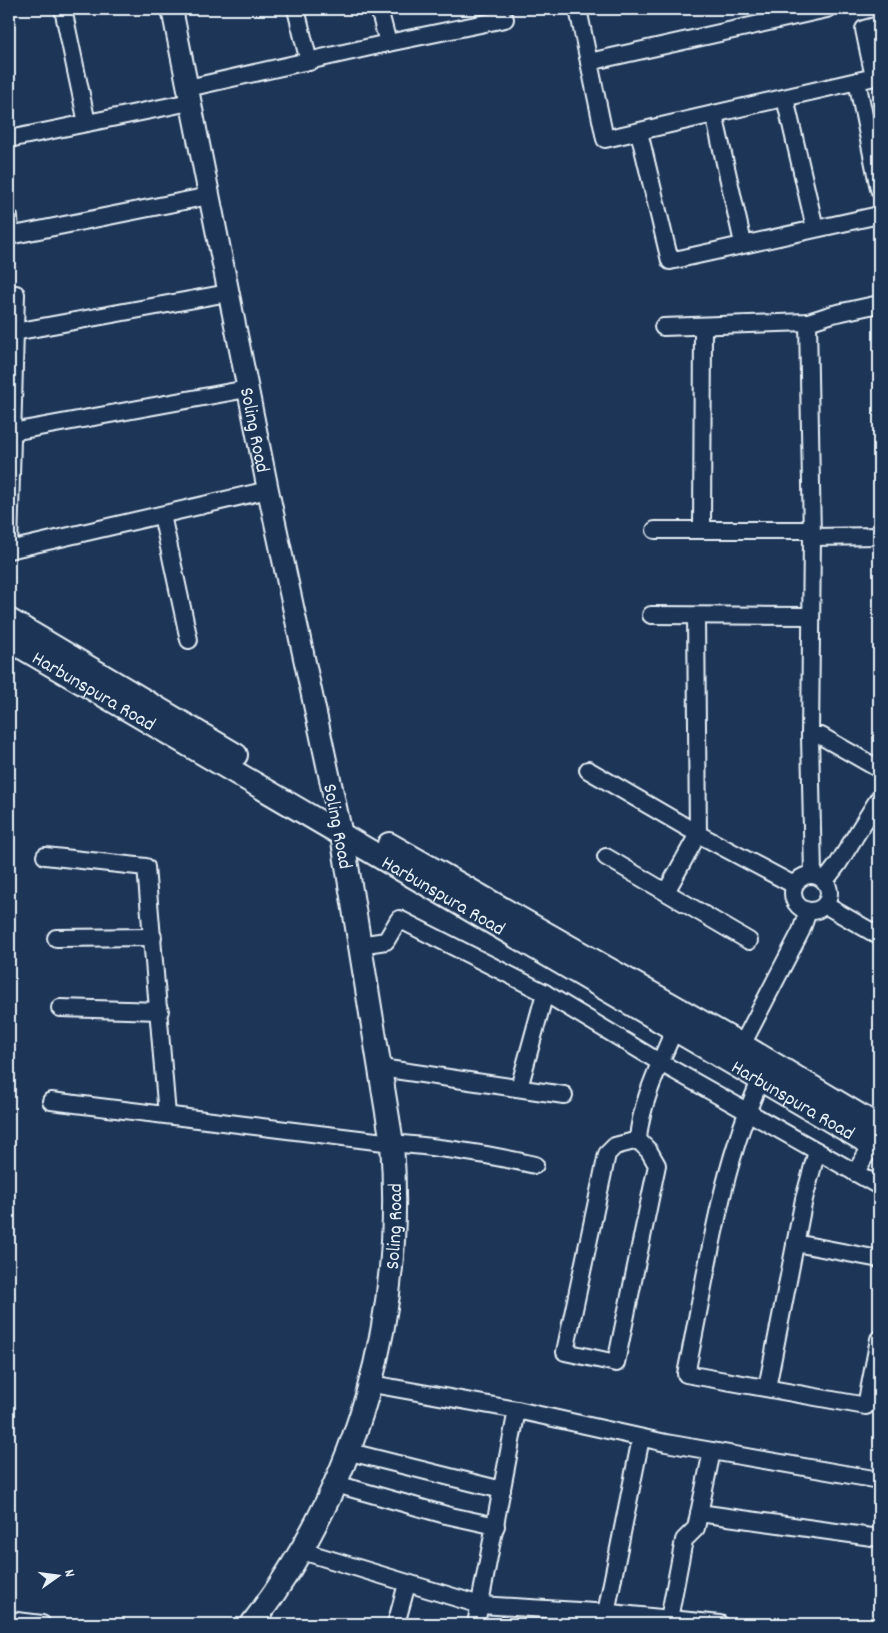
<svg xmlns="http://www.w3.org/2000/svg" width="888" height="1633" font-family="Dekko,sans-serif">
	<rect width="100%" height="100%" fill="#1d3557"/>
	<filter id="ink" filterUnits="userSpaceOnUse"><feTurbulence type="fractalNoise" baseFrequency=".02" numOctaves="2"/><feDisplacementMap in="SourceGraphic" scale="10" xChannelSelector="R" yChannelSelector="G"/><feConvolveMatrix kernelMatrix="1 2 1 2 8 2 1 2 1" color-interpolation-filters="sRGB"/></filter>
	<g filter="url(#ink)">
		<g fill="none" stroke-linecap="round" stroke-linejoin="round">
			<g stroke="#e8f1f8" stroke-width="20">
				<g id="minor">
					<path d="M 63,9 L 87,123"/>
					<path d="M 296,9 L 309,62"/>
					<path d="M 578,9 L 605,139 L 879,76"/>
					<path d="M 388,43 L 505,19"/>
					<path d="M 589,62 L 827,9"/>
					<path d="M 874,77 L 864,29 L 879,25"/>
					<path d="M 857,81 L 879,189"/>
					<path d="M 188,88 L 388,43 L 379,9"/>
					<path d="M 785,98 L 815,228"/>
					<path d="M 714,114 L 743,243"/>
					<path d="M 639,132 L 670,261 L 879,215"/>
					<path d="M 9,139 L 190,102"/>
					<path d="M 9,217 L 10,233 L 14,235 L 209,196"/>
					<path d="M 9,295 L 16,294 L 9,547"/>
					<path d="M 808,322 L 812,537 L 810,736 L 813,875"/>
					<path d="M 663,327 L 808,322 L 833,314 L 879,304"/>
					<path d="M 9,333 L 228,293"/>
					<path d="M 12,432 L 247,389"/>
					<path d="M 162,515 L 189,640"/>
					<path d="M 655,530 L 811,530"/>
					<path d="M 702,530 L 703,327"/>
					<path d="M 812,537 L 879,536"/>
					<path d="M 9,550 L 268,490"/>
					<path d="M 651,615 L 810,616"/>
					<path d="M 810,736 L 821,736 L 879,769"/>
					<path d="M 588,770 L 698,834 L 794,885"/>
					<path d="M 45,856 L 146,867 L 167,1115"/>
					<path d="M 606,857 L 749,941"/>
					<circle cx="811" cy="893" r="18"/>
					<path d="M 825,881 L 838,864 L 879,798"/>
					<path d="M 666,892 L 698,834 L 696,616"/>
					<path d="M 825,905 L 879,936"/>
					<path d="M 56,938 L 153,937"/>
					<path d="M 359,945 L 386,941 L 399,919 L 545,993 L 661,1063 L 879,1186"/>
					<path d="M 60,1008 L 160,1011"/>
					<path d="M 742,1045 L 801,931 L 808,911"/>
					<path d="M 381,1068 L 564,1095"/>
					<path d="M 761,1079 C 719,1171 707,1275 686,1374 L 866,1406 L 879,1339"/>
					<path d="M 519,1088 L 545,993"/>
					<path d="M 51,1101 L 392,1143 C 441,1147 488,1154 535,1165"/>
					<path d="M 638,1140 L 615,1146 L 607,1154 L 565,1352 L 616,1363 L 657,1165 L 649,1151 L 638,1140 C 640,1104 661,1061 675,1028"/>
					<path d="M 855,1173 L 872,1145"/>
					<path d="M 795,1243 L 879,1259"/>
					<path d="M 372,1384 L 517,1410 L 476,1624"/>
					<path d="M 767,1388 L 804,1199 L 817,1151"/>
					<path d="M 517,1410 L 666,1443 L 879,1480"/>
					<path d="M 350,1452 L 502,1490"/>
					<path d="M 336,1484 L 446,1515 L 496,1526"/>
					<path d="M 699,1513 L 879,1538"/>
					<path d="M 302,1551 L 480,1605 L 611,1613 L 720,1624"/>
					<path d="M 606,1613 L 641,1438"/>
					<path d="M 669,1619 L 684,1540 L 696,1528 L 712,1451"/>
					<path d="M 9,1620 L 42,1624"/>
					<path d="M 396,1624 L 407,1584"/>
				</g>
			</g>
			<g stroke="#e8f1f8" stroke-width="24">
				<g id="tertiary">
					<path id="s1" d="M 172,9 L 268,490 L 342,835"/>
				</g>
			</g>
			<g stroke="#e8f1f8" stroke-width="26">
				<g id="secondary">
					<path d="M 9,620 L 236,755"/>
					<path id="s2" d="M 9,640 L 879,1149"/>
					<path d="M 389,844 L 742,1045 L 879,1127"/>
					<path id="s3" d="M 252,1624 C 358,1485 405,1317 392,1143 L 342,835"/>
				</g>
			</g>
			<use href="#minor" stroke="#1d3557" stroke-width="16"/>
			<use href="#tertiary" stroke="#1d3557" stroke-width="20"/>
			<use href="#secondary" stroke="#1d3557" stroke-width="22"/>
		</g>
	</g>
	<g text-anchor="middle" stroke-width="4.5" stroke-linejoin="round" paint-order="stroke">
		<g font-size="20" fill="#e8f1f8" stroke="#1d3557">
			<text dy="7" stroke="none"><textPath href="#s1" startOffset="429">Soling Road</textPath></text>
			<text dy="7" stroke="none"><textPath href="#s2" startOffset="99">Harbunspura Road</textPath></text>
			<text transform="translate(339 826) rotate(79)" y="7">Soling Road</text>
			<text dy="7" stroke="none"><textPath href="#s2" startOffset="504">Harbunspura Road</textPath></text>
			<text dy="7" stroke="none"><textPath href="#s2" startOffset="909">Harbunspura Road</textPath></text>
			<text dy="7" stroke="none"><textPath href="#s3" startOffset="429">Soling Road</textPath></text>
		</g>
	</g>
	<rect width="888" height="1633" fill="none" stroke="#1d3557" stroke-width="30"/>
	<rect x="15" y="15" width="858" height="1603" fill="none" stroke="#e8f1f8" stroke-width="2" filter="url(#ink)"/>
	<g transform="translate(58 1576) rotate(76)" stroke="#1d3557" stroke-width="4" paint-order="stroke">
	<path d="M0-4L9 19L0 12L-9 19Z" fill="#e8f1f8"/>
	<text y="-8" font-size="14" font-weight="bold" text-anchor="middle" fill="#e8f1f8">N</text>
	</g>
</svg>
